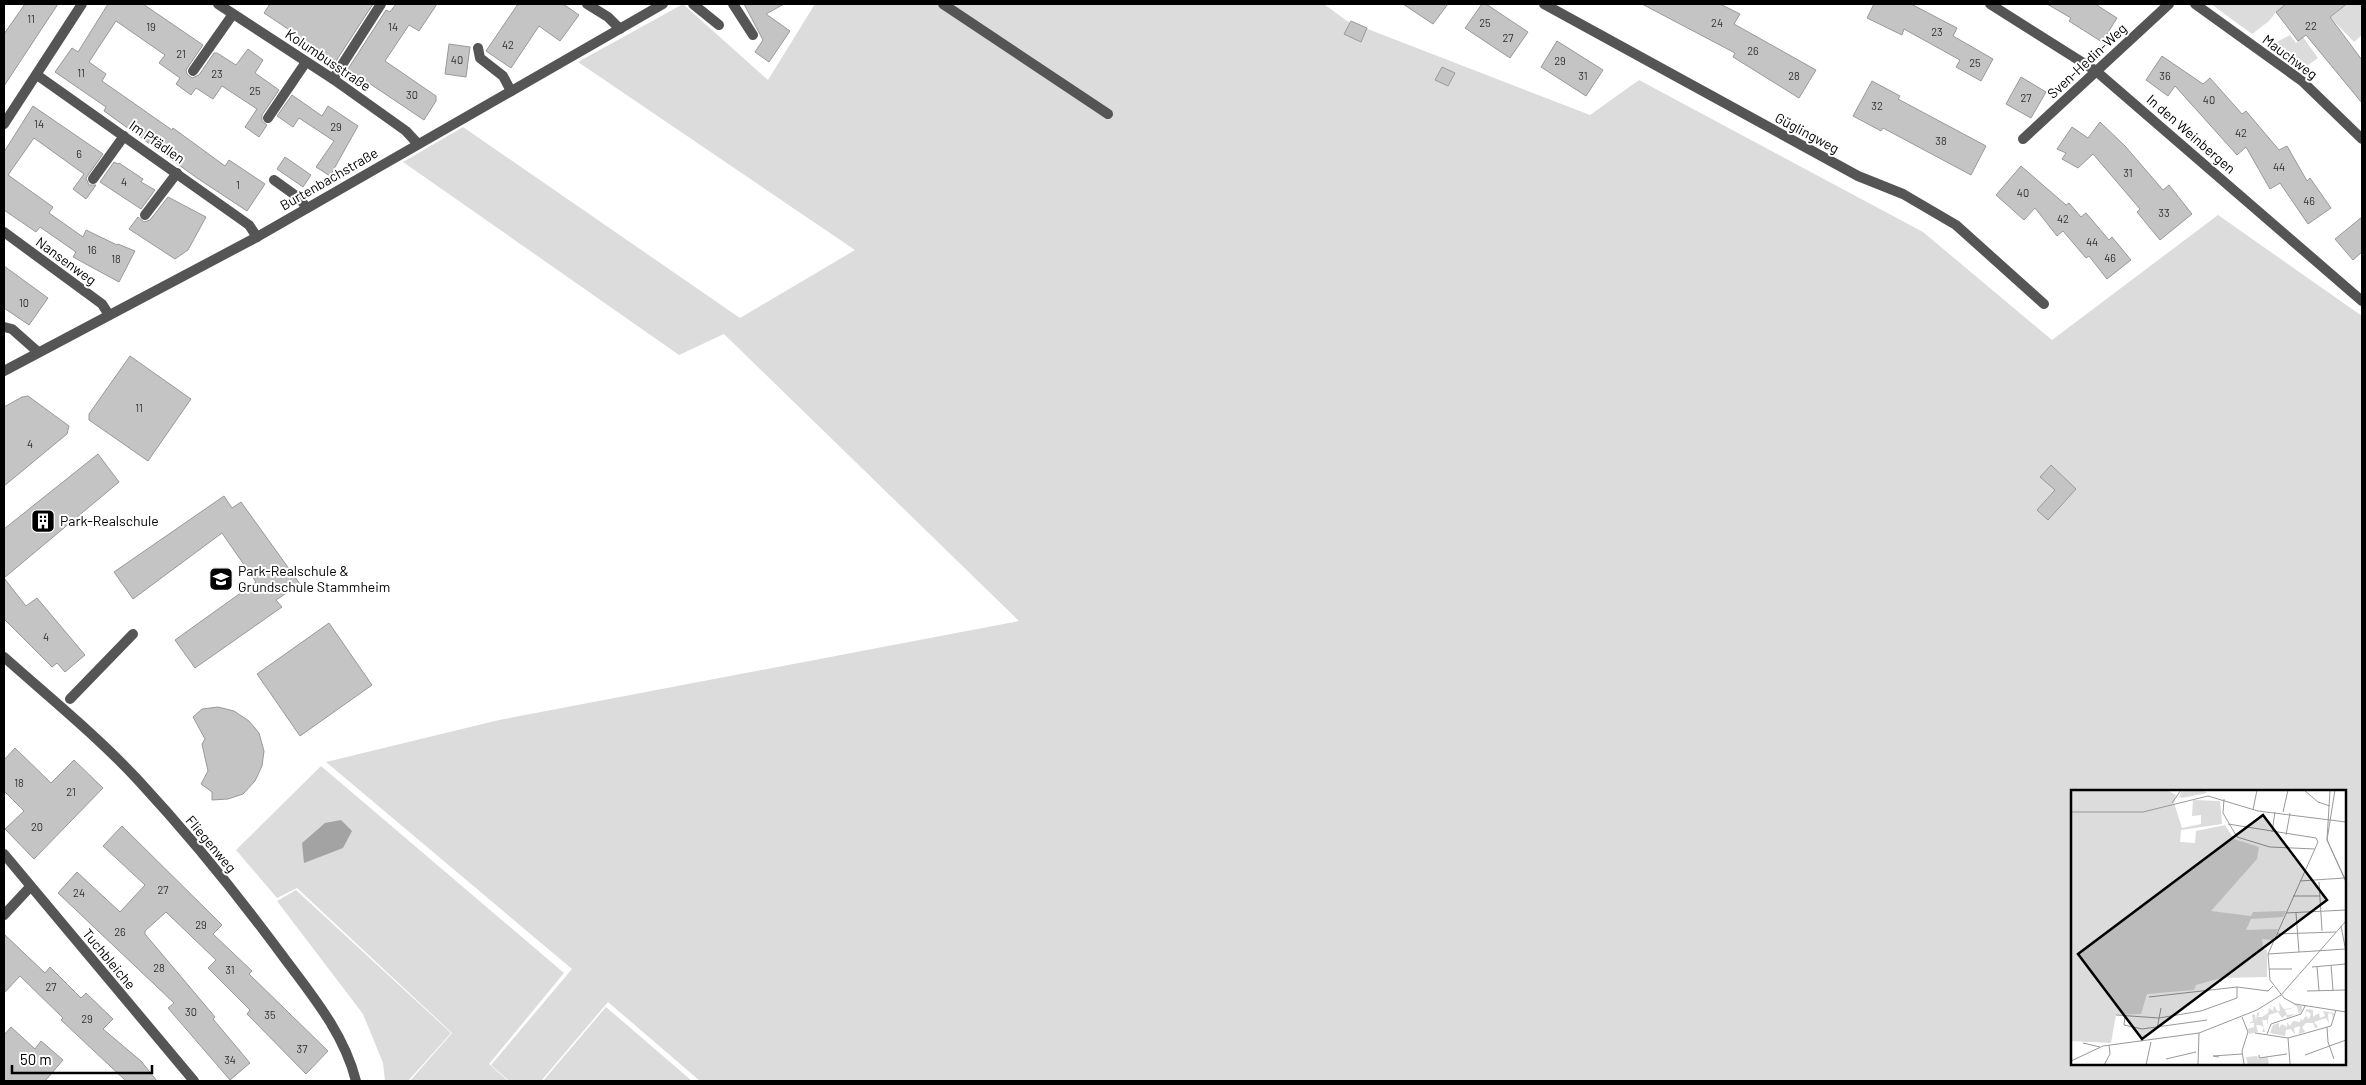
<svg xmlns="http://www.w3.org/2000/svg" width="2366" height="1085" font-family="Barlow,sans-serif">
	<rect width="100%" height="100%" fill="#fff"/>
	<g fill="#dcdcdc" fill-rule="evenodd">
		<path d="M 683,4 L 768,80 L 815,4 L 1324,4 L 1347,21 L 1590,115 L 1639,80 L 1923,232 L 2052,340 L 2218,215 L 2362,316 L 2362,1081 L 700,1081 L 608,1002 L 541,1081 L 509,1081 L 491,1065 L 572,969 L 326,762 L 499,720 L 1019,621 L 724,334 L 679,355 L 403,162 L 463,127 L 740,318 L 855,250 L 578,62 ZM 2072,791 L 2345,791 L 2345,1064 L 2072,1064 Z"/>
		<path d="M 2211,4 L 2286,4 L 2276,12 L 2269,21 L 2252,34 Z"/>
		<path d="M 2347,4 L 2362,4 L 2362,35 L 2354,42 L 2330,17 L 2347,5 Z"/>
		<path d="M 2290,35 L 2296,43 L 2303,37 L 2318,58 L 2301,70 L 2269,46 Z"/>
		<path d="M 321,766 L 564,973 L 489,1064 L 508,1081 L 410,1081 L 452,1033 L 297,888 L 277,898 L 236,850 Z"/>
		<path d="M 296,890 L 451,1033 L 408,1081 L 385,1081 L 383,1063 L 363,1014 L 277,901 Z"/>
		<path d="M 606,1007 L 692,1081 L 543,1081 Z"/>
	</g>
	<path fill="#a3a3a3" d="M 341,820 L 352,831 L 343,848 L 304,863 L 302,843 L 325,823 Z"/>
	<g fill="#c4c4c4" stroke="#999">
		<path d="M 25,4 L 58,4 L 4,86 L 4,34 Z"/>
		<path d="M 108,4 L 143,4 L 203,45 L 186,70 L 187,74 L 192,78 L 199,75 L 214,53 L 217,53 L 236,65 L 248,49 L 263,60 L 255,73 L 279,90 L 262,115 L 262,121 L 267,125 L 259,137 L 245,127 L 257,109 L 222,86 L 213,99 L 196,88 L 191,95 L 176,84 L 180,78 L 159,63 L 165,55 L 116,21 L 89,62 L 106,74 L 102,81 L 172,130 L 173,128 L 225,166 L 229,160 L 265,184 L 247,211 L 197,178 L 104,111 L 106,107 L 55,72 L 72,48 L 78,52 Z"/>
		<path d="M 270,4 L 373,4 L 336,61 L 264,13 Z"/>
		<path d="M 396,4 L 437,4 L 419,31 L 409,25 L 385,61 L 436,96 L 436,101 L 424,120 L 348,69 L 386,10 L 390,12 Z"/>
		<path d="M 518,4 L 563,4 L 579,15 L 560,41 L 539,26 L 511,68 L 486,51 Z"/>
		<path d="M 744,4 L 784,4 L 766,14 L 790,31 L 769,62 L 755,52 L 763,40 Z"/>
		<path d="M 1403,4 L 1448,4 L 1433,24 Z"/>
		<path d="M 1482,4 L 1486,4 L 1528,32 L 1510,58 L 1465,28 Z"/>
		<path d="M 1642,4 L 1720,4 L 1740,14 L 1734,24 L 1816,70 L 1799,98 L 1733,57 L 1735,53 Z"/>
		<path d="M 1874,4 L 1911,4 L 1957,28 L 1953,36 L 1993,59 L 1981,81 L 1956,67 L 1960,60 L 1904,29 L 1902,35 L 1867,18 Z"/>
		<path d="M 2047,4 L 2095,4 L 2117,18 L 2102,42 L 2069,21 L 2071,18 Z"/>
		<path d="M 2286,4 L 2347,4 L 2330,17 L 2362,60 L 2362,103 L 2306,35 L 2298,41 L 2276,12 Z"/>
		<path d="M 1351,21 L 1367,28 L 1361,42 L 1344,34 Z"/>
		<path d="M 1557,41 L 1603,70 L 1586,96 L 1541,67 Z"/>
		<path d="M 449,44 L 470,47 L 466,77 L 445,74 Z"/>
		<path d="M 2162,56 L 2203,84 L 2210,78 L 2242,114 L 2246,111 L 2279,150 L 2287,146 L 2307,181 L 2310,178 L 2331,208 L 2308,224 L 2280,183 L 2270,189 L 2246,147 L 2237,155 L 2175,86 L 2168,96 L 2146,80 Z"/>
		<path d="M 1442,67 L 1455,73 L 1448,86 L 1435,80 Z"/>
		<path d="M 2021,77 L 2046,92 L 2031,118 L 2006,104 Z"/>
		<path d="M 1872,81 L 1900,96 L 1898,99 L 1986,146 L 1971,175 L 1883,128 L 1881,131 L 1853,116 Z"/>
		<path d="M 292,95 L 322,116 L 328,106 L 358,126 L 330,176 L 316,167 L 334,141 L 299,118 L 293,127 L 277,116 Z"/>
		<path d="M 33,106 L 103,154 L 86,178 L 89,185 L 96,185 L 86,199 L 73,189 L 84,174 L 34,138 L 8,175 L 53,207 L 49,213 L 83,237 L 86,230 L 117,245 L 118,244 L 135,251 L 119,282 L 73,257 L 76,252 L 40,227 L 36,232 L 4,210 L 4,152 Z"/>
		<path d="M 2100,122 L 2125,146 L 2163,190 L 2169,185 L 2192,214 L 2160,240 L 2137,212 L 2140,209 L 2093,154 L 2078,168 L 2062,159 L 2066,153 L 2057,149 L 2072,127 L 2088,138 Z"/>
		<path d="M 285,157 L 311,175 L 303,187 L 277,169 Z"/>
		<path d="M 114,162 L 118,164 L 119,163 L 143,179 L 141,182 L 155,190 L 141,209 L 100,182 Z"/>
		<path d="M 2021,166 L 2066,205 L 2069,203 L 2081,217 L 2086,213 L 2109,240 L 2112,237 L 2131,260 L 2107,279 L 2089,256 L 2086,258 L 2063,231 L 2057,236 L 2035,208 L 2024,220 L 1996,195 Z"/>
		<path d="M 168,197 L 206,217 L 188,250 L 175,259 L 129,229 L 138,217 L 144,222 L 150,220 Z"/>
		<path d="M 2362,217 L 2362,252 L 2353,260 L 2335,239 Z"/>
		<path d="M 4,266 L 48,298 L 29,325 L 4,308 Z"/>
		<path d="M 130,356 L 191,399 L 148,461 L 89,420 L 89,414 Z"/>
		<path d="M 28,396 L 69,426 L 67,434 L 4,486 L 4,407 L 22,397 Z"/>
		<path d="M 98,454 L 119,482 L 4,578 L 26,606 L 37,598 L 85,655 L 65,672 L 57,663 L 52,667 L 4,619 L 4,529 Z"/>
		<path d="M 2051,465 L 2076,489 L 2048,520 L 2037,510 L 2055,490 L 2040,477 Z"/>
		<path d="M 224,496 L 232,508 L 241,502 L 300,584 L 276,600 L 282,607 L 195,668 L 175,640 L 256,582 L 222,533 L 133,599 L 114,572 Z"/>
		<path d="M 329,623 L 372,685 L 300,736 L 257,674 Z"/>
		<path d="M 218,707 L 234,711 L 249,721 L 259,733 L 264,751 L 262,766 L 255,781 L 243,794 L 228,799 L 212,800 L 212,792 L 201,784 L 208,771 L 202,744 L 205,739 L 193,717 L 202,709 Z"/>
		<path d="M 15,748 L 51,783 L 74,760 L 103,788 L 34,859 L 5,829 L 24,811 L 4,791 L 4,760 Z"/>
		<path d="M 122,826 L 222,925 L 213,934 L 252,971 L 249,974 L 328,1051 L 306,1074 L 247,1014 L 250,1010 L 208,968 L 216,960 L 166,912 L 145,931 L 145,934 L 215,1017 L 213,1019 L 250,1063 L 230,1080 L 168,1008 L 174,1003 L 58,893 L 77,872 L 120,912 L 145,885 L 103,846 Z"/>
		<path d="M 4,934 L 45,973 L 50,967 L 81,998 L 86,993 L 113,1019 L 103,1029 L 141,1061 L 157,1081 L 126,1081 L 61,1020 L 63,1018 L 20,976 L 4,993 Z"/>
		<path d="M 11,1027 L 35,1049 L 41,1041 L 63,1060 L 45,1081 L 4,1081 L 4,1035 Z"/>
	</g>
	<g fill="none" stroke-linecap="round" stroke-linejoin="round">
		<g stroke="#555" stroke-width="10">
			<path d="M 693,4 L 719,25"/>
			<path d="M 733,4 L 753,35"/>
			<path d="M 943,4 L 1108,114"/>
			<path d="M 478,48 L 480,58 L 503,76 L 511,91"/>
			<path d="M 193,71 L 233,14"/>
			<path d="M 268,118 L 306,62"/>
			<path d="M 93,179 L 124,136"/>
			<path d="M 274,180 L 299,198 L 307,208"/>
			<path d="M 145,215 L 177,173"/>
			<path d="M 4,327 L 12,329 L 38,352"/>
			<path d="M 70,699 L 133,634"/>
		</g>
		<g stroke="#555" stroke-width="10">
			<path d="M 218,4 L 333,79 L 406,131 L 418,144"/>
			<path d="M 587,4 L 608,17 L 620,29"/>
			<path d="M 1544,4 L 1858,176 L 1903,194 L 1956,225 L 2044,304"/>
			<path d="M 1990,4 L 2096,71 L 2362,301"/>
			<path d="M 2195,4 L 2302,81 L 2362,139"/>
			<path d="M 37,75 L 249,225 L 257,237"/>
			<path d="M 333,79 L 381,4"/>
			<path d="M 4,124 L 82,4"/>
			<path d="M 2023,139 L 2169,4"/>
			<path d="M 4,232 L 102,304 L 109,315"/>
			<path d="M 4,371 L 257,237 L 663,4"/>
			<path d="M 4,657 C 49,697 97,736 138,780 C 189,835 237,894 282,955 C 311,994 344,1033 356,1081"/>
			<path d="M 4,854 L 194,1081"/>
			<path d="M 4,915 L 30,887"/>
		</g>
	</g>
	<defs>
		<g id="building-square" transform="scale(1.25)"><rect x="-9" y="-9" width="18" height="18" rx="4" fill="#000" stroke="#fff"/><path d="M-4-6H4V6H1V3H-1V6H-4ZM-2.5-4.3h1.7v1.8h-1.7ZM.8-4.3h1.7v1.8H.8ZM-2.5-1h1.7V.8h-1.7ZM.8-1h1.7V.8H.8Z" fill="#fff"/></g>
		<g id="school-square" transform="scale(1.25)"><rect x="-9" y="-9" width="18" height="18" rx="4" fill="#000" stroke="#fff"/><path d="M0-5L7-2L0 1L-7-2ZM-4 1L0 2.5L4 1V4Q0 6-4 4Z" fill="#fff"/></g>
	</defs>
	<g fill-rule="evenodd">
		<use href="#building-square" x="43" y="521"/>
		<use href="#school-square" x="221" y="579"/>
	</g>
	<g text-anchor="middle" stroke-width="4" stroke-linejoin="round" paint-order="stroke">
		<g font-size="11" fill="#313131">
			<text x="31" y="23">11</text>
			<text x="1485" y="27">25</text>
			<text x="1717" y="27">24</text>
			<text x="2311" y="30">22</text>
			<text x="151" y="31">19</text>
			<text x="393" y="31">14</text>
			<text x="1937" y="36">23</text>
			<text x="1508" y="42">27</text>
			<text x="508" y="49">42</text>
			<text x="1753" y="55">26</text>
			<text x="181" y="58">21</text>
			<text x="457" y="64">40</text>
			<text x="1560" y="65">29</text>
			<text x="1975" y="67">25</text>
			<text x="81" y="77">11</text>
			<text x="217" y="78">23</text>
			<text x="1583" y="80">31</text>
			<text x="1794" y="80">28</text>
			<text x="2165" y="80">36</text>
			<text x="255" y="95">25</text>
			<text x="412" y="99">30</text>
			<text x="2026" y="102">27</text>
			<text x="2209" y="104">40</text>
			<text x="1877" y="110">32</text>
			<text x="39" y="128">14</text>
			<text x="336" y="131">29</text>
			<text x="2241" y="137">42</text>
			<text x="1941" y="145">38</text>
			<text x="79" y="158">6</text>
			<text x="2279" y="171">44</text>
			<text x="2128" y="177">31</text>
			<text x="124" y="186">4</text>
			<text x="238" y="189">1</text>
			<text x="2023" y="197">40</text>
			<text x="2309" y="205">46</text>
			<text x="2164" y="217">33</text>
			<text x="2063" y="223">42</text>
			<text x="2092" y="246">44</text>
			<text x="92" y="254">16</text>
			<text x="2110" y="262">46</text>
			<text x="116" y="263">18</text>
			<text x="24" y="307">10</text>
			<text x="139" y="412">11</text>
			<text x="30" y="448">4</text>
			<text x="46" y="641">4</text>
			<text x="19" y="787">18</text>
			<text x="71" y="796">21</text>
			<text x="37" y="831">20</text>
			<text x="163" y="894">27</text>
			<text x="79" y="897">24</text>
			<text x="201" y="929">29</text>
			<text x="120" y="936">26</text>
			<text x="159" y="972">28</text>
			<text x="230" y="974">31</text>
			<text x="51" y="991">27</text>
			<text x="191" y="1016">30</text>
			<text x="270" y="1019">35</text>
			<text x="87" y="1023">29</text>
			<text x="302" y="1053">37</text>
			<text x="230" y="1064">34</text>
		</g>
		<g font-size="14" fill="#000" stroke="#fff">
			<text transform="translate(2290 57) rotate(37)" y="5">Mauchweg</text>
			<text transform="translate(328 60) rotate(34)" y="5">Kolumbusstraße</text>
			<text transform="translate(2087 61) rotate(-43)" y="5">Sven-Hedin-Weg</text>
			<text transform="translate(1807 133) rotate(28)" y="5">Güglingweg</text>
			<text transform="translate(2191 134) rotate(41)" y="5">In den Weinbergen</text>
			<text transform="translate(157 142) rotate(35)" y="5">Im Pfädlen</text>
			<text transform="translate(329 179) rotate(-30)" y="5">Burtenbachstraße</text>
			<text transform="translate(66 261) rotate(36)" y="5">Nansenweg</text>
			<text transform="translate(211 844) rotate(50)" y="5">Fliegenweg</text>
			<text transform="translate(109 959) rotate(50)" y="5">Tuchbleiche</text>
		</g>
		<g font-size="14" fill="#000" stroke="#fff" text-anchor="start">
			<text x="60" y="526">Park-Realschule</text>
			<text x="238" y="576">Park-Realschule &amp;<tspan x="238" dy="16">Grundschule Stammheim</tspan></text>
		</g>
	</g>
	<g transform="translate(2071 790)">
		<rect width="275" height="275" fill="#fff"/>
		<path d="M 0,0 L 96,0 L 105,5 L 103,13 L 111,38 L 130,34 L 130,25 L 121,26 L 122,10 L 149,11 L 151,34 L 110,40 L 109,52 L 124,53 L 125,41 L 154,35 L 163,49 L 188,57 L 186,69 L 140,121 L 180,126 L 182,122 L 215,121 L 212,127 L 180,129 L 175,140 L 207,139 L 202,150 L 191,149 L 192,159 L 196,160 L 196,187 L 150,188 L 125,195 L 123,200 L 76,204 L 70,224 L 45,225 L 40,253 L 0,251 ZM 111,0 L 131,0 L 136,3 L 111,8 L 108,7 ZM 208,212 L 213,219 L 226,217 L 221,213 L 231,216 L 231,220 L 230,222 L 228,224 L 226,217 L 214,220 L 216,225 L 225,224 L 216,228 L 215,225 L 211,228 L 207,222 L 198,225 L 196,236 L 196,230 L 191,230 L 194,242 L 191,242 L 193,237 L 189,235 L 185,235 L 187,242 L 178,244 L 177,239 L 183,237 L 183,233 L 178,233 L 182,231 L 181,225 L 184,224 L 185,231 L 186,223 L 189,222 L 187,227 L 191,227 L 197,223 L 198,218 L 202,221 L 203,215 L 206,221 L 209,221 ZM 235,219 L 242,220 L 242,227 L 248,223 L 249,228 L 254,226 L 252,221 L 263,223 L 262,231 L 261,224 L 257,223 L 258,234 L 255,228 L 243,232 L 247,237 L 244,238 L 242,233 L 235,233 L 231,237 L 234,242 L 228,244 L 229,236 L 223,238 L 224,245 L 220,239 L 215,240 L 214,246 L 199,243 L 202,235 L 208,233 L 208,238 L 211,234 L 216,237 L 216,232 L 219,236 L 222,231 L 229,232 L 230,228 L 231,231 L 235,226 L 238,229 L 240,224 L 236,221 L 234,225 ZM 186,266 L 187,269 L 197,267 L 198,275 L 177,275 L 175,267 Z" fill="#dcdcdc"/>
		<path fill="none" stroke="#999" stroke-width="1" d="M 233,0 L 247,12 L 259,16M 259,0 L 256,50 L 275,92M 264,0 L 256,50 L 275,91M 153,9 L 152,23 L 166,47 L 199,57 L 244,59M 101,13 L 110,0M 182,20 L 186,0M 0,22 L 72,22 L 137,6 L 187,21 L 275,32M 212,22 L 217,0M 157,34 L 245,48 L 247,52M 201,42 L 204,22M 215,45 L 219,23M 247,52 L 197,164 L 199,190 L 213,208 L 224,214 L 275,222M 229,91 L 273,88M 248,92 L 251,141M 222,106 L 249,106M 215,123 L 275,120M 225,123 L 228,162M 270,136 L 275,162M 206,144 L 265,142M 197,164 L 275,159M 260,175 L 262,200M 246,176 L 248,201M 241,177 L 275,174M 198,179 L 221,179M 236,201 L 275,200M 78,207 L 166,197 L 197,201 L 202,196M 45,225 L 88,228 L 130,221 L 166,208 L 166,197M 54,226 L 53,235 L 71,239 L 136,230M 171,227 L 177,242 L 171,261 L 173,274M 256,237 L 257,252 L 263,269M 86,239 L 90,218M 184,243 L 217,248 L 228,245 L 260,236 L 265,220M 196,244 L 200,234 L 230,224 L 234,216M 217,248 L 219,274M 12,253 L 29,257M 188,265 L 188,268 L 216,264M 234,265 L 275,250M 148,267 L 142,266 L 171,264M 95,269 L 125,262M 0,271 L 32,256 L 128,243 L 186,220 L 210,205 L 275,131M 33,275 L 39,264 L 38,255M 75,275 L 80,252M 127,275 L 128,243"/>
		<path fill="#000" fill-opacity="0.15" stroke="#000" stroke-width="2.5" d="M 192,25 L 256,110 L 71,249 L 7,164 Z"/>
		<rect width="275" height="275" fill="none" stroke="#000" stroke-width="2.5"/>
	</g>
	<rect width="2366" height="1085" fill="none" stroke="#000000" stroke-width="10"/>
	<path d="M12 1065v8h140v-8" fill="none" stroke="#000000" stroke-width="2.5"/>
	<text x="20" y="1065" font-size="15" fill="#000000" stroke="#ffffff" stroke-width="4" paint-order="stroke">50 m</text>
</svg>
